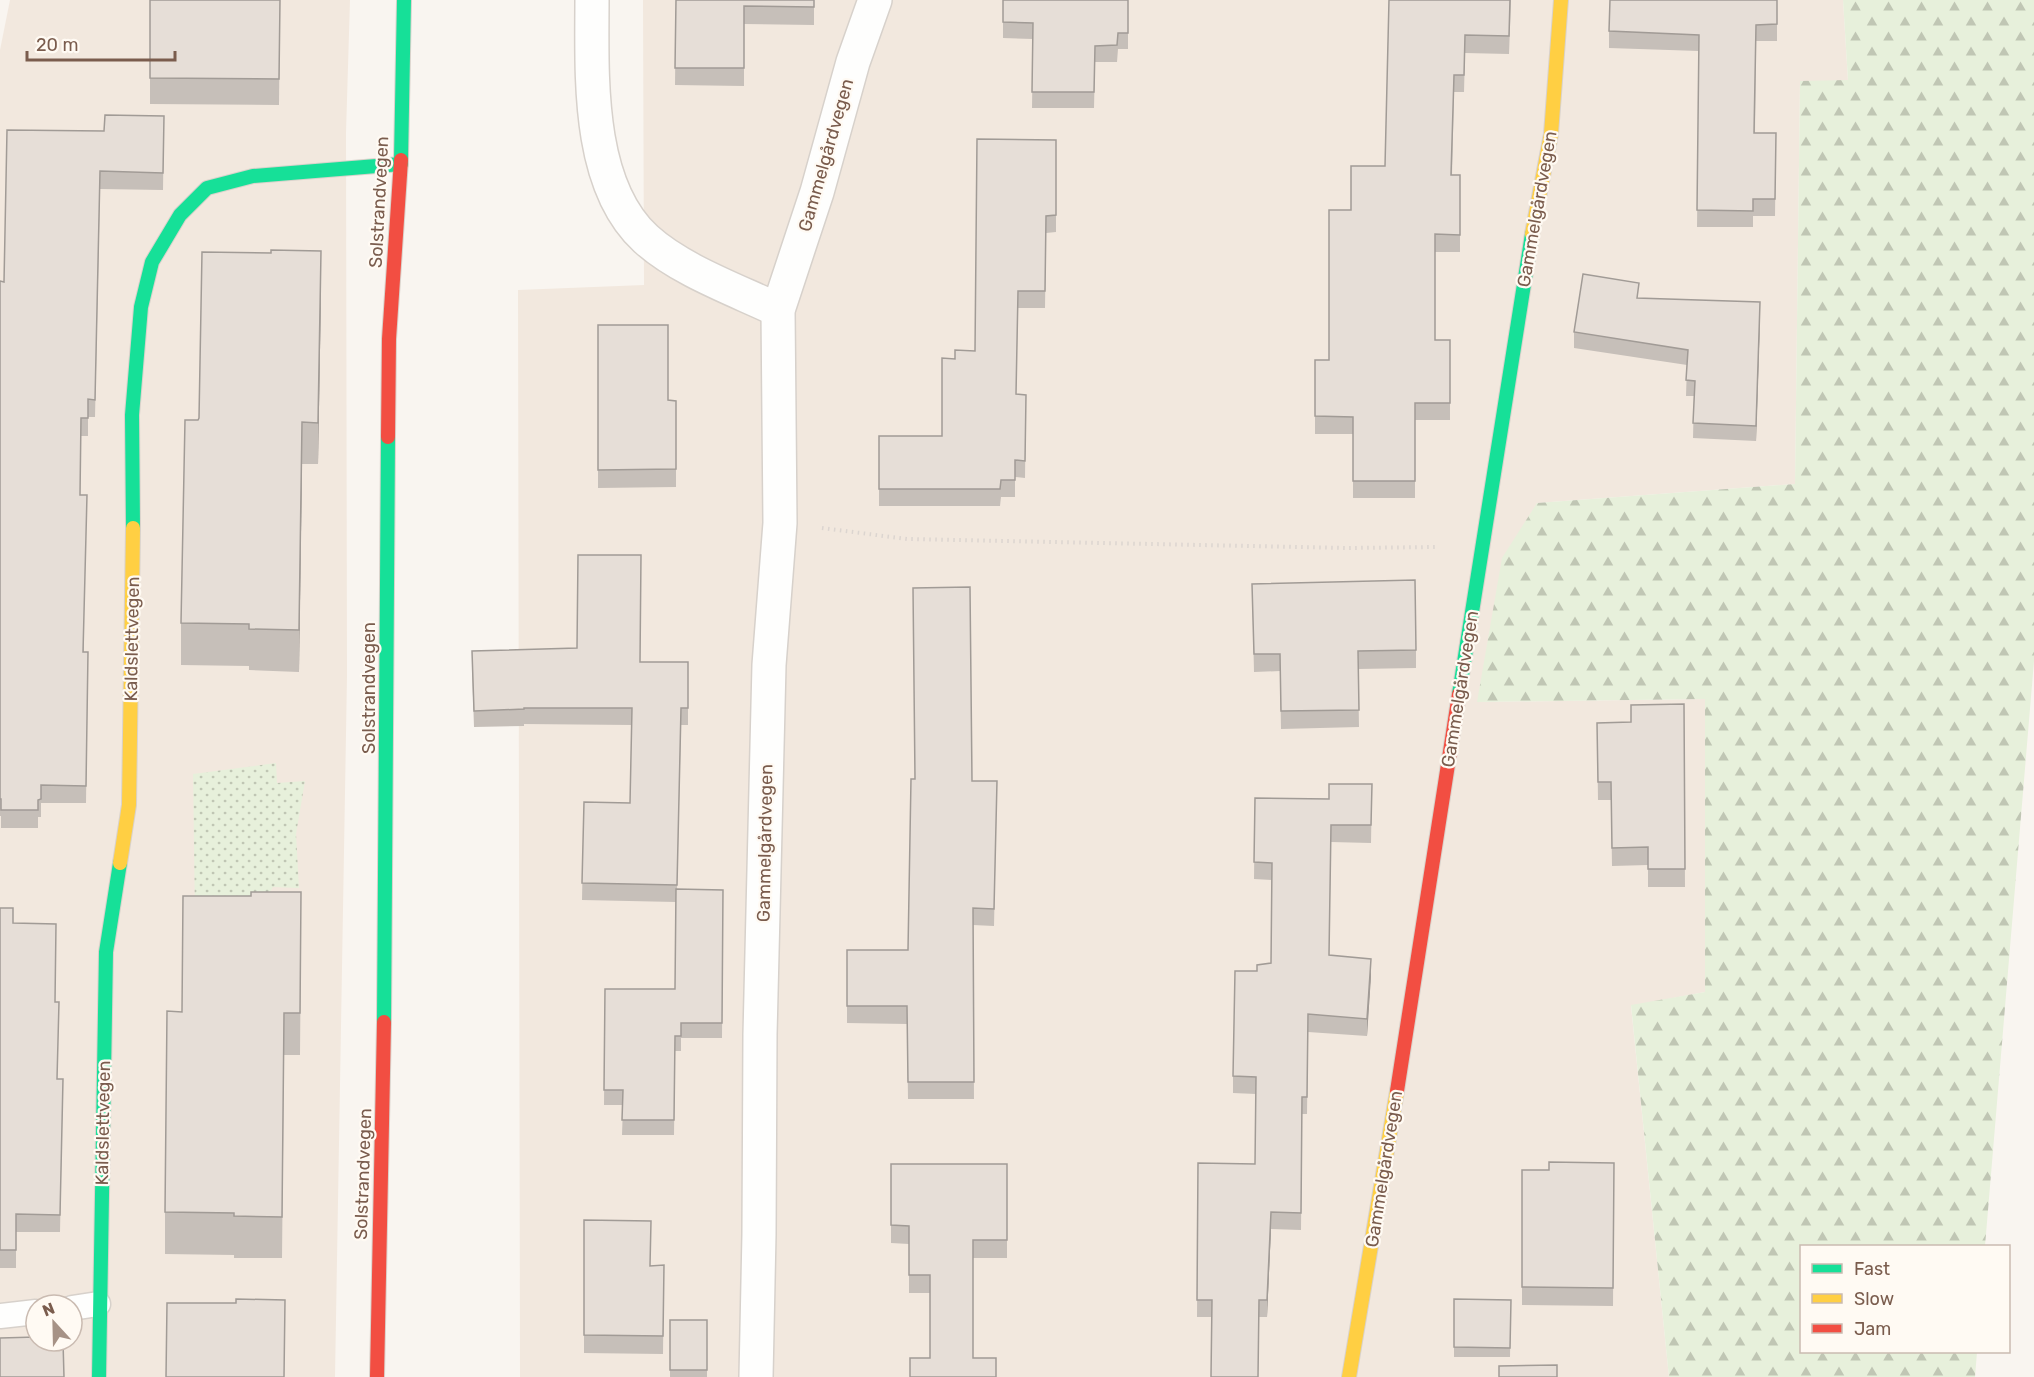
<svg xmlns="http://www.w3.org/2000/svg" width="2034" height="1377" font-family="Rubik,sans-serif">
	<defs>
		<pattern id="forest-firs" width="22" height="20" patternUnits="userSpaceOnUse" patternTransform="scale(1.5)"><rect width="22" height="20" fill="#e7f0db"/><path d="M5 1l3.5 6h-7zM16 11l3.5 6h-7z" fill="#c0c6b4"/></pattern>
		<pattern id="park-dots" width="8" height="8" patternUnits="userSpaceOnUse" patternTransform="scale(1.5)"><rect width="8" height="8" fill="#e7f0db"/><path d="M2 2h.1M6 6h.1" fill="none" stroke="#c0c6b4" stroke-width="1.8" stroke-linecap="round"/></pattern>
	</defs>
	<rect width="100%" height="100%" fill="#f9f5f0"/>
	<g fill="#f2e8de" fill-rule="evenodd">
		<path d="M 10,0 L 350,0 L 346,133 L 347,676 L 335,1377 L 0,1377 L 0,50 ZM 36,1305 L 72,1305 L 72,1341 L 36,1341 Z"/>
		<path d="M 643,0 L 1843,0 L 1848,81 L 1800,82 L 1795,484 L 1537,503 L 1478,702 L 1705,699 L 1705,992 L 1631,1006 L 1669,1377 L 520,1377 L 518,290 L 644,285 Z"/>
	</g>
	<path fill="url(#forest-firs)" d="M 1843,0 L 2034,0 L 2034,661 L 1985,1246 L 1802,1246 L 1802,1352 L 1977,1352 L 1975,1377 L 1669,1377 L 1631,1005 L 1705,992 L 1705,699 L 1477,702 L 1502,558 L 1537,503 L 1795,484 L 1800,81 L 1848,80 Z"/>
	<path fill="url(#park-dots)" d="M 276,763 L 277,783 L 305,781 L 296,834 L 299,888 L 273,887 L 258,911 L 195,916 L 193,774 Z"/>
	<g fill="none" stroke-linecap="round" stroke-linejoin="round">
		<g stroke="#d7d1cb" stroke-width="27">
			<g id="lane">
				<path d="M 72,1308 L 98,1304"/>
				<path d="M 0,1316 L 36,1312"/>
			</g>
		</g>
		<g stroke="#d7d1cb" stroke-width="36">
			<g id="street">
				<path d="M 592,0 C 592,74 586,184 646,239 C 680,270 736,290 778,310"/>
				<path d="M 756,1377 L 759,1234 L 760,1035 L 769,665 L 780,523 L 778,310 L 817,192 L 853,62 L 875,0"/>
			</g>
		</g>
		<g stroke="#d9d2cb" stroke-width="16">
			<g id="fast">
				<path d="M 401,160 L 404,0"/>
				<path d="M 133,528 L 132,415 L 141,307 L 152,262 L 180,215 L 207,188 L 253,176 L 401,164"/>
				<path d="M 1459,694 L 1532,234"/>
				<path d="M 384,1022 L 388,437"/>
				<path d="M 99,1377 L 106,952 L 120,863"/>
			</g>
		</g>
		<g stroke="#d9d2cb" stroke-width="16">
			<g id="slow">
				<path d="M 1532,234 L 1551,134 L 1561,0"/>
				<path d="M 120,863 L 129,805 L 133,528"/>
				<path d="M 1349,1377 L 1397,1091"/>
			</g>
		</g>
		<g stroke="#d9d2cb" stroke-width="16">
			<g id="jam">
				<path d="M 388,437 L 389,339 L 401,160"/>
				<path d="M 1397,1091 L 1459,694"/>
				<path d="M 377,1377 L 384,1022"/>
			</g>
		</g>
		<path stroke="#dcd5d0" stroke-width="4" stroke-dasharray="1.5 4.5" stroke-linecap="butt" d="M 822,528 L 907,539 L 1347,548 L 1438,547"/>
		<use href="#lane" stroke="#fefefd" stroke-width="24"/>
		<use href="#street" stroke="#fefefd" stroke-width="33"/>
		<use href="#fast" stroke="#16e098" stroke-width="14"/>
		<use href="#slow" stroke="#ffcf43" stroke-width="14"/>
		<use href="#jam" stroke="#f24e42" stroke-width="14"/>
	</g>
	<g fill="#c6bfb9">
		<path d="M 150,0 L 280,0 L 279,105 L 150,104 Z"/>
		<path d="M 676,0 L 814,0 L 814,25 L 744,24 L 744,86 L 675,85 Z"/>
		<path d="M 1003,0 L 1128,0 L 1128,49 L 1118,49 L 1117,62 L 1095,62 L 1094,108 L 1032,108 L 1033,39 L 1003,38 Z"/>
		<path d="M 1389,0 L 1511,0 L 1509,54 L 1465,53 L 1464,92 L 1454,92 L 1452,175 L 1460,175 L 1460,252 L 1435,252 L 1435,340 L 1450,340 L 1450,420 L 1415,420 L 1415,498 L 1353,498 L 1353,434 L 1315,434 L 1315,360 L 1329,360 L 1351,210 L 1385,166 Z"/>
		<path d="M 1777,0 L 1777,41 L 1756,41 L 1755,133 L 1776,133 L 1775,216 L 1753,216 L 1753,227 L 1697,227 L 1699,51 L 1609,48 L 1609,31 Z"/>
		<path d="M 164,116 L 163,190 L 100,189 L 95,417 L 88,417 L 88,436 L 81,436 L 80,495 L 84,652 L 88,652 L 86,803 L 41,803 L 41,817 L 38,817 L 38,828 L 1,828 L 1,816 L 0,816 L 0,281 L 4,282 L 104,131 Z"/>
		<path d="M 1056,140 L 1056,232 L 1046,233 L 1045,308 L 1018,308 L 1016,394 L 1026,395 L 1025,478 L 1015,477 L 1015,497 L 1001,497 L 1000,506 L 879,506 L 879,436 L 942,436 L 955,359 L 975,351 Z"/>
		<path d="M 321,293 L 318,464 L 302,464 L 299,672 L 249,670 L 249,666 L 181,665 L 181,623 L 198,420 Z"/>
		<path d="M 1639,298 L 1760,318 L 1756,441 L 1693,438 L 1694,396 L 1686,396 L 1687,365 L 1574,348 L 1574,332 Z"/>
		<path d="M 598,325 L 668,400 L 676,401 L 676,487 L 598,488 Z"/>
		<path d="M 1252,584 L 1416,650 L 1416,668 L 1358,669 L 1359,727 L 1281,729 L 1280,671 L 1254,672 Z"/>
		<path d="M 577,648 L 640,662 L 688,662 L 688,725 L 681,725 L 677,889 L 723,890 L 722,1038 L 681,1038 L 681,1051 L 675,1051 L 674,1135 L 622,1135 L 623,1105 L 604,1105 L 605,989 L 675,989 L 676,902 L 582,900 L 584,802 L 630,803 L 632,725 L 524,724 L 524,726 L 474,727 L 472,668 Z"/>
		<path d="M 1684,704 L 1685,887 L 1648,887 L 1648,865 L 1612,866 L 1611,800 L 1598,800 L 1597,723 L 1631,722 Z"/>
		<path d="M 972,781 L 997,781 L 994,926 L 973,925 L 974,1099 L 908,1099 L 907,1024 L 847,1023 L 847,950 L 908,950 Z"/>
		<path d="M 1372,784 L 1371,843 L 1331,842 L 1329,955 L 1371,976 L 1367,1036 L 1308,1032 L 1307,1114 L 1302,1114 L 1301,1230 L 1271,1229 L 1267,1317 L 1197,1317 L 1198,1163 L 1255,1164 L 1256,1094 L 1233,1093 L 1233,1076 L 1257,971 L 1271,963 L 1272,880 L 1254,879 L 1255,798 L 1329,799 Z"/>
		<path d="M 0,908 L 13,923 L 55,1002 L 57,1079 L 63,1079 L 60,1232 L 16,1232 L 16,1268 L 0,1268 Z"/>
		<path d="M 301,934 L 300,1055 L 284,1055 L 282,1258 L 234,1258 L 234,1255 L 165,1254 L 165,1212 L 182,1012 Z"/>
		<path d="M 1614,1163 L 1613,1306 L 1522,1305 L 1522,1170 L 1549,1170 Z"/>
		<path d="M 891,1164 L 1007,1164 L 1007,1258 L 973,1258 L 930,1358 L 930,1293 L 909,1293 L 909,1244 L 891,1243 Z"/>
		<path d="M 584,1220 L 650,1266 L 664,1265 L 663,1354 L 584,1353 Z"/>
		<path d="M 1454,1299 L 1511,1300 L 1510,1357 L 1454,1357 Z"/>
		<rect x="670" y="1320" width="37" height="57"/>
	</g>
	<g fill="#a19b96">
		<path d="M 321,251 L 321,293 L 318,464 L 318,423 Z"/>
		<path d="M 1760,302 L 1760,318 L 1756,441 L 1756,426 Z"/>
		<path d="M 302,422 L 302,464 L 299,672 L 299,630 Z"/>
		<path d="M 1371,959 L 1371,976 L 1367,1036 L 1367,1019 Z"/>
		<path d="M 1271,1212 L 1271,1229 L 1267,1317 L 1267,1300 Z"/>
	</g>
	<g fill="#e6ded7" stroke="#a19b96" stroke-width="1.5">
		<path d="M 150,0 L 280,0 L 279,79 L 150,78 Z"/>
		<path d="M 676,0 L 814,0 L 814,7 L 744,6 L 744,68 L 675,68 Z"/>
		<path d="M 1003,0 L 1128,0 L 1128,33 L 1118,33 L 1117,45 L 1095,46 L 1094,92 L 1032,92 L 1033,23 L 1003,22 Z"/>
		<path d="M 1389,0 L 1510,0 L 1509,36 L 1465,35 L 1464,75 L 1454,75 L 1451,175 L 1460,175 L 1460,235 L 1435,234 L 1435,340 L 1450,340 L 1450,403 L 1415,403 L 1415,481 L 1353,481 L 1353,417 L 1315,416 L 1315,360 L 1329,360 L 1329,210 L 1351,210 L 1351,166 L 1385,166 Z"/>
		<path d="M 1610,0 L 1777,0 L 1777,24 L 1756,25 L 1754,133 L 1776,133 L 1775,199 L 1753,199 L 1753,211 L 1697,210 L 1699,35 L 1609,31 Z"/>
		<path d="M 105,115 L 164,116 L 163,173 L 100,171 L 95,400 L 88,399 L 88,418 L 81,418 L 80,495 L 87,495 L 83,652 L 88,652 L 86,786 L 41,785 L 41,799 L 38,800 L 38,810 L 1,810 L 1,799 L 0,799 L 0,281 L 4,282 L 7,130 L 104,131 Z"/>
		<path d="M 977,139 L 1056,140 L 1056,215 L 1046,216 L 1045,291 L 1018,291 L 1016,394 L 1026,395 L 1025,461 L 1015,460 L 1015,480 L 1001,480 L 1000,489 L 879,489 L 879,436 L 942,436 L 942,358 L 955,359 L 955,350 L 975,351 Z"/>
		<path d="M 271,250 L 321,251 L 318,423 L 302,422 L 299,630 L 249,629 L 249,624 L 181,623 L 185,420 L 198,420 L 199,418 L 202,252 L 271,253 Z"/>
		<path d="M 1583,274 L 1639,283 L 1637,298 L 1760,302 L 1756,426 L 1693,423 L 1695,381 L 1686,380 L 1688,350 L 1574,332 Z"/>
		<path d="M 598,325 L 668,325 L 668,400 L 676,401 L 676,469 L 598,470 Z"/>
		<path d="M 578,555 L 641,555 L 640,662 L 688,662 L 688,708 L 681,708 L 677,885 L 582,883 L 584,802 L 630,803 L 632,708 L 524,708 L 524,709 L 474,711 L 472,651 L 577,648 Z"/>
		<path d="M 1415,580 L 1416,650 L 1358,651 L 1359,710 L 1281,711 L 1280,654 L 1254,654 L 1252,584 Z"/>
		<path d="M 970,587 L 972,781 L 997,781 L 994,909 L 973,908 L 974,1082 L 908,1082 L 907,1006 L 847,1006 L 847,950 L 908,950 L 911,779 L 915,779 L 913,588 Z"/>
		<path d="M 1684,704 L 1685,869 L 1648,869 L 1648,847 L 1612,848 L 1611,782 L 1598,782 L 1597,723 L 1631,722 L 1631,705 Z"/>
		<path d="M 1329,784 L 1372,784 L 1371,825 L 1331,825 L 1329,955 L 1371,959 L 1367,1019 L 1308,1014 L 1307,1097 L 1302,1097 L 1301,1213 L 1271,1212 L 1267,1300 L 1259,1300 L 1258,1377 L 1211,1377 L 1212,1300 L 1197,1300 L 1198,1163 L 1255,1164 L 1256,1077 L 1233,1076 L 1235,971 L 1257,971 L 1257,965 L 1271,963 L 1272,863 L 1254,862 L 1255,798 L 1329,799 Z"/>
		<path d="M 676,889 L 723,890 L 722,1023 L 681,1023 L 681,1036 L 675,1036 L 674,1120 L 622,1120 L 623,1090 L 604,1090 L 605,989 L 675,989 Z"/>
		<path d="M 251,892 L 301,892 L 300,1013 L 284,1013 L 282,1217 L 234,1216 L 234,1213 L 165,1212 L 167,1011 L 182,1012 L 183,896 L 251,896 Z"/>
		<path d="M 0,908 L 13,908 L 13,923 L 56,924 L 55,1002 L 59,1002 L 57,1079 L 63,1079 L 60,1215 L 16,1214 L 16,1250 L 0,1250 Z"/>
		<path d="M 1549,1162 L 1614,1163 L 1613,1288 L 1522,1287 L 1522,1170 L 1549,1170 Z"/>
		<path d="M 891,1164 L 1007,1164 L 1007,1240 L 973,1240 L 973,1358 L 996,1358 L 996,1377 L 910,1377 L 910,1358 L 930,1358 L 930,1275 L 909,1275 L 909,1226 L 891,1225 Z"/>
		<path d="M 584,1220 L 651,1221 L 650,1266 L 664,1265 L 663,1336 L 584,1335 Z"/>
		<path d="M 236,1299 L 285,1300 L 284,1377 L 166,1377 L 167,1303 L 236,1303 Z"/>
		<path d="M 1454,1299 L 1511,1300 L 1510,1348 L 1454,1347 Z"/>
		<rect x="670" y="1320" width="37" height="50"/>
		<path d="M 36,1337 L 36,1341 L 63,1341 L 64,1377 L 0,1377 L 0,1338 Z"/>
		<path d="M 1557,1365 L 1557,1377 L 1499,1377 L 1499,1366 Z"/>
	</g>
	<g text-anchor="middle" stroke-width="4.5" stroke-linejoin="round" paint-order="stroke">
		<g font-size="18" fill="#7a5c4d" stroke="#fffaf3">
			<text transform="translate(826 155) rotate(-74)" y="6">Gammelgårdvegen</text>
			<text transform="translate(379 202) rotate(-87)" y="6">Solstrandvegen</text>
			<text transform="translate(1537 209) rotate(-80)" y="6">Gammelgårdvegen</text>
			<text transform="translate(132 639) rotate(-89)" y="6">Kaldslettvegen</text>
			<text transform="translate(369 688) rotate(-90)" y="6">Solstrandvegen</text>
			<text transform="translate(1460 689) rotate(-81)" y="6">Gammelgårdvegen</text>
			<text transform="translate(765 843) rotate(-89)" y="6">Gammelgårdvegen</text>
			<text transform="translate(103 1123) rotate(-89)" y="6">Kaldslettvegen</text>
			<text transform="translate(1384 1169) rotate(-81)" y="6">Gammelgårdvegen</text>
			<text transform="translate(363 1174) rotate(-88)" y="6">Solstrandvegen</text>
		</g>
	</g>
	<rect x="1800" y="1245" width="210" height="108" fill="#fffaf3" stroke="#cabbb1" stroke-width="1.5"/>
	<rect x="1812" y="1264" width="30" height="9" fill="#16e098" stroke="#cabbb1" stroke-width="1.5"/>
	<text x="1854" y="1275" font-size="18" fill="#7a5c4d">Fast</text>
	<rect x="1812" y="1294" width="30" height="9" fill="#ffcf43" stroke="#cabbb1" stroke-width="1.5"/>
	<text x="1854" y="1305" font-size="18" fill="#7a5c4d">Slow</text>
	<rect x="1812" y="1324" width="30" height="9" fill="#f24e42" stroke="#cabbb1" stroke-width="1.5"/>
	<text x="1854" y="1335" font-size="18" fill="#7a5c4d">Jam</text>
	<g transform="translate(54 1323) rotate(338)"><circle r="28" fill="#fffaf3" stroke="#cabbb1" stroke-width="1.5"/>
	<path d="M0-4.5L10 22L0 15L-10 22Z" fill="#a69286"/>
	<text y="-9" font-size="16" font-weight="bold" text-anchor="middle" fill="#7a5c4d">N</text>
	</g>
	<path d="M27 51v9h148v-9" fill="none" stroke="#7a5c4d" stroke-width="3"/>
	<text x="36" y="51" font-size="18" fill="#7a5c4d" stroke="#fffaf3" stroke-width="4.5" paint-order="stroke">20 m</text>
</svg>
